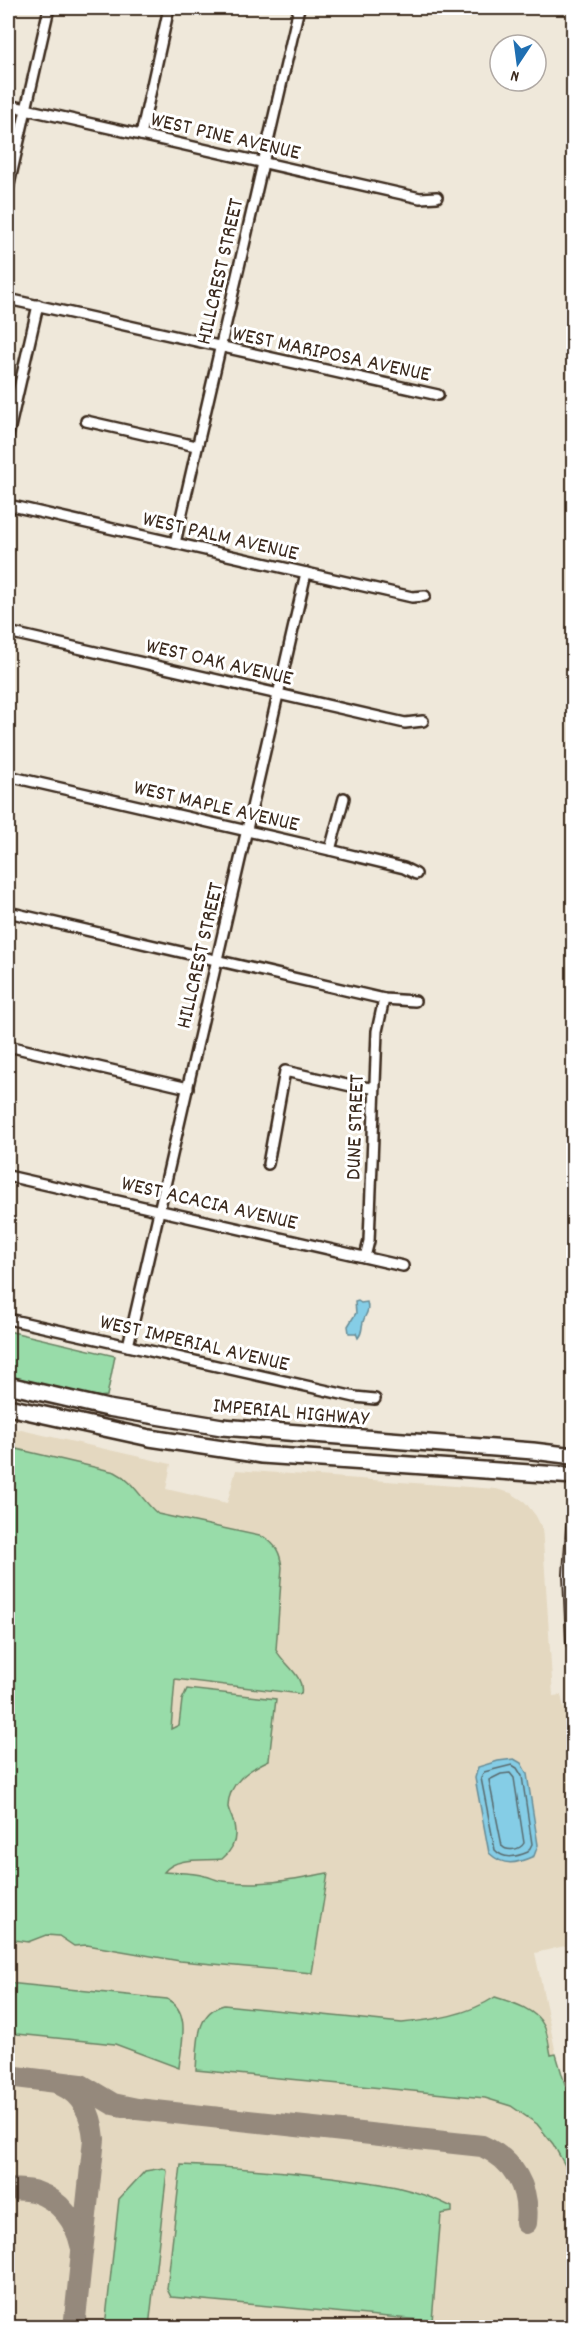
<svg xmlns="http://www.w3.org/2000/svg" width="581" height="2335" font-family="Dekko,sans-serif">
	<rect width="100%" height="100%" fill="#efe8da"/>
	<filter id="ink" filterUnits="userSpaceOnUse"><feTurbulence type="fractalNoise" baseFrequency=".0167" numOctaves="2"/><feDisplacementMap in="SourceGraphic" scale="12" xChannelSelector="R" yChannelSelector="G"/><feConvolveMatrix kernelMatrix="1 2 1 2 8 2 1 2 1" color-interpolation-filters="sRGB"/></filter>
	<g filter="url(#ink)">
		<path fill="#e4d8c0" d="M 8,1427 L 171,1464 L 166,1489 L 227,1503 L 236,1470 L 496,1489 L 511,1493 L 525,1502 L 536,1516 L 542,1528 L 543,1540 L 553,1696 L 561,1695 L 573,1748 L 573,1944 L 535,1953 L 556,2054 L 573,2111 L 573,2327 L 8,2328 Z"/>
		<g fill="#98dca9" stroke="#6a8364" stroke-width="1.5">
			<path d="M 8,1331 L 115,1356 L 107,1396 L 98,1397 L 8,1376 Z"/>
			<path d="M 8,1447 L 115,1472 C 134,1481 142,1501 158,1514 L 264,1537 C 276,1545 280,1552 282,1567 L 276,1650 C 284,1665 305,1676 301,1694 L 175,1679 L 171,1729 L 179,1725 L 182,1700 L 187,1689 L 276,1699 L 269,1760 C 250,1769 228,1782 228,1807 C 229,1812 232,1817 233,1821 C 238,1836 234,1849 222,1859 C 204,1861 176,1856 164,1872 C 178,1873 192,1872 205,1876 C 211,1877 217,1881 223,1881 C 258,1887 294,1879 328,1873 L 312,1973 L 180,1961 L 87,1945 L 74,1946 L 59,1936 L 46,1935 L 28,1942 L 8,1939 Z"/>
			<path d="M 8,1983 L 167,1999 C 192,2012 181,2044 179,2068 L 115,2044 L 17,2034 L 8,2031 Z"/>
			<path d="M 495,1997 C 511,2002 536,2009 544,2026 C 548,2034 549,2046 551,2055 L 556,2054 L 573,2111 L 573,2196 L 567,2169 L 553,2144 L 537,2124 L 511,2106 L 485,2098 L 196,2070 C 198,2045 195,2012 224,2005 L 402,2023 C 433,2020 468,2015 495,1997 Z"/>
			<path d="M 181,2165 C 231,2167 282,2171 332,2177 C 378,2183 410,2186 452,2207 L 452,2212 L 441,2214 L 432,2321 L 171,2297 L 167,2289 Z"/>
			<path d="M 163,2168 L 167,2171 L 149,2327 L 105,2327 L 119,2199 L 145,2171 Z"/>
		</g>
		<g fill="#85cde6" stroke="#678c96" stroke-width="1.5">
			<path d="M 358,1301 L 361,1303 L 367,1302 C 370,1312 365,1314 363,1322 C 361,1329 363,1332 358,1338 L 356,1333 L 349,1333 L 348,1326 L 356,1313 L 355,1302 Z"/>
			<path d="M 514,1759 L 521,1763 L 527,1774 L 538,1845 L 534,1856 C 516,1864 504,1867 489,1853 L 475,1778 L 478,1767 L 498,1761 Z"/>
		</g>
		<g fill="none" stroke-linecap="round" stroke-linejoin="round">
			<g stroke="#596b6e" stroke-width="1.5">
				<path d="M 512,1765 L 517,1768 L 522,1776 L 532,1844 L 528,1852 C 516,1857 504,1860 495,1850 L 481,1778 L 484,1772 Z"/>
				<path d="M 510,1773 L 514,1778 L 524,1843 C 520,1850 507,1852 502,1846 L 489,1780 L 501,1774 Z"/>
			</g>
			<g stroke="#95897c" stroke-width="22">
				<path d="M 8,2076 L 81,2085 L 113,2104 L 137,2109 L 482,2146 C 514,2160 530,2188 526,2223"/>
				<path d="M 61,2085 C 84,2095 92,2116 94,2139 L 74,2328"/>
				<path d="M 8,2189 C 17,2190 28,2189 36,2192 C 60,2200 76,2222 81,2245"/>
			</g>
			<g stroke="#3b2a1e" stroke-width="14">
				<g id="minor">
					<path d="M 8,105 L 420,198 L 437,197"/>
					<path d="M 141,135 L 169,8"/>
					<path d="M 8,189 L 49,8"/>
					<path d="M 8,299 L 438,395"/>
					<path d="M 86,421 L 196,446"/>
					<path d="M 8,436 L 38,305"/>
					<path d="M 8,505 L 412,597 L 425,596"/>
					<path d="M 175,543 L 299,8"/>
					<path d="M 8,632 L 405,723 L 423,721"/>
					<path d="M 8,776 L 330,850 L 404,868 L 416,874"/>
					<path d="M 330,850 L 344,798"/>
					<path d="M 8,912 L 384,999 L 415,1001"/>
					<path d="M 8,1046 L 188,1088"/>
					<path d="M 268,1164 L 285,1071 L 351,1086 L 374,1088"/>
					<path d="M 8,1176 L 403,1266"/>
					<path d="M 365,1257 L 369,1241 L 377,1031 L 384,999"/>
					<path d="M 8,1319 L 355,1397 L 375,1399"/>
					<path d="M 128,1346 L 306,573"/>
				</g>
			</g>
			<g stroke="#3b2a1e" stroke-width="18">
				<path id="secondary" d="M 574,1527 L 571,1575 L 574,1643"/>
			</g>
			<g stroke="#3b2a1e" stroke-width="20">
				<g id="primary">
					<path d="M 8,1385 L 108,1408 L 222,1427 L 533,1451 L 574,1456"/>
					<path d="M 8,1407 L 150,1438 L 262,1455 L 574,1476"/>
				</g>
			</g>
			<use href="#minor" stroke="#fff" stroke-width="9"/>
			<use href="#secondary" stroke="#fff" stroke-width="14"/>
			<use href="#primary" stroke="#fff" stroke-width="15"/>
		</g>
	</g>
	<g text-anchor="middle" stroke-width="6" stroke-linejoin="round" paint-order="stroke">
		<g font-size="22" fill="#3b2a1e" stroke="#fff">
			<text transform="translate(226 134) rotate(13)" y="8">WEST PINE AVENUE</text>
			<text transform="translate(218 271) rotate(-77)" y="8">HILLCREST STREET</text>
			<text transform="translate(332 352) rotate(12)" y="8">WEST MARIPOSA AVENUE</text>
			<text transform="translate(221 534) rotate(13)" y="8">WEST PALM AVENUE</text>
			<text transform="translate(220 660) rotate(13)" y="8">WEST OAK AVENUE</text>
			<text transform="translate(217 804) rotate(13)" y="8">WEST MAPLE AVENUE</text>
			<text transform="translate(198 955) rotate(-77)" y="8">HILLCREST STREET</text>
			<text transform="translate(353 1127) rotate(-88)" y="8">DUNE STREET</text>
			<text transform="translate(210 1201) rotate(13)" y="8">WEST ACACIA AVENUE</text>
			<text transform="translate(195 1341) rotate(13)" y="8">WEST IMPERIAL AVENUE</text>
			<text transform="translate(291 1410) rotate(5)" y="8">IMPERIAL HIGHWAY</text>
		</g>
	</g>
	<rect width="581" height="2335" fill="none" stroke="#fff" stroke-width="30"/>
	<rect x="15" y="15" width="551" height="2305" fill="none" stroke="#3b2a1e" stroke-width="2" filter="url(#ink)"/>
	<g transform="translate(518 63) rotate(193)"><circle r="28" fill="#ffffff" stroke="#b1aaa5" stroke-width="1.5"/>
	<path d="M0-4.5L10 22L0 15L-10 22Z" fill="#1f6fb2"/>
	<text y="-9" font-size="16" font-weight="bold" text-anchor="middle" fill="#3b2a1e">N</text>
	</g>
</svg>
